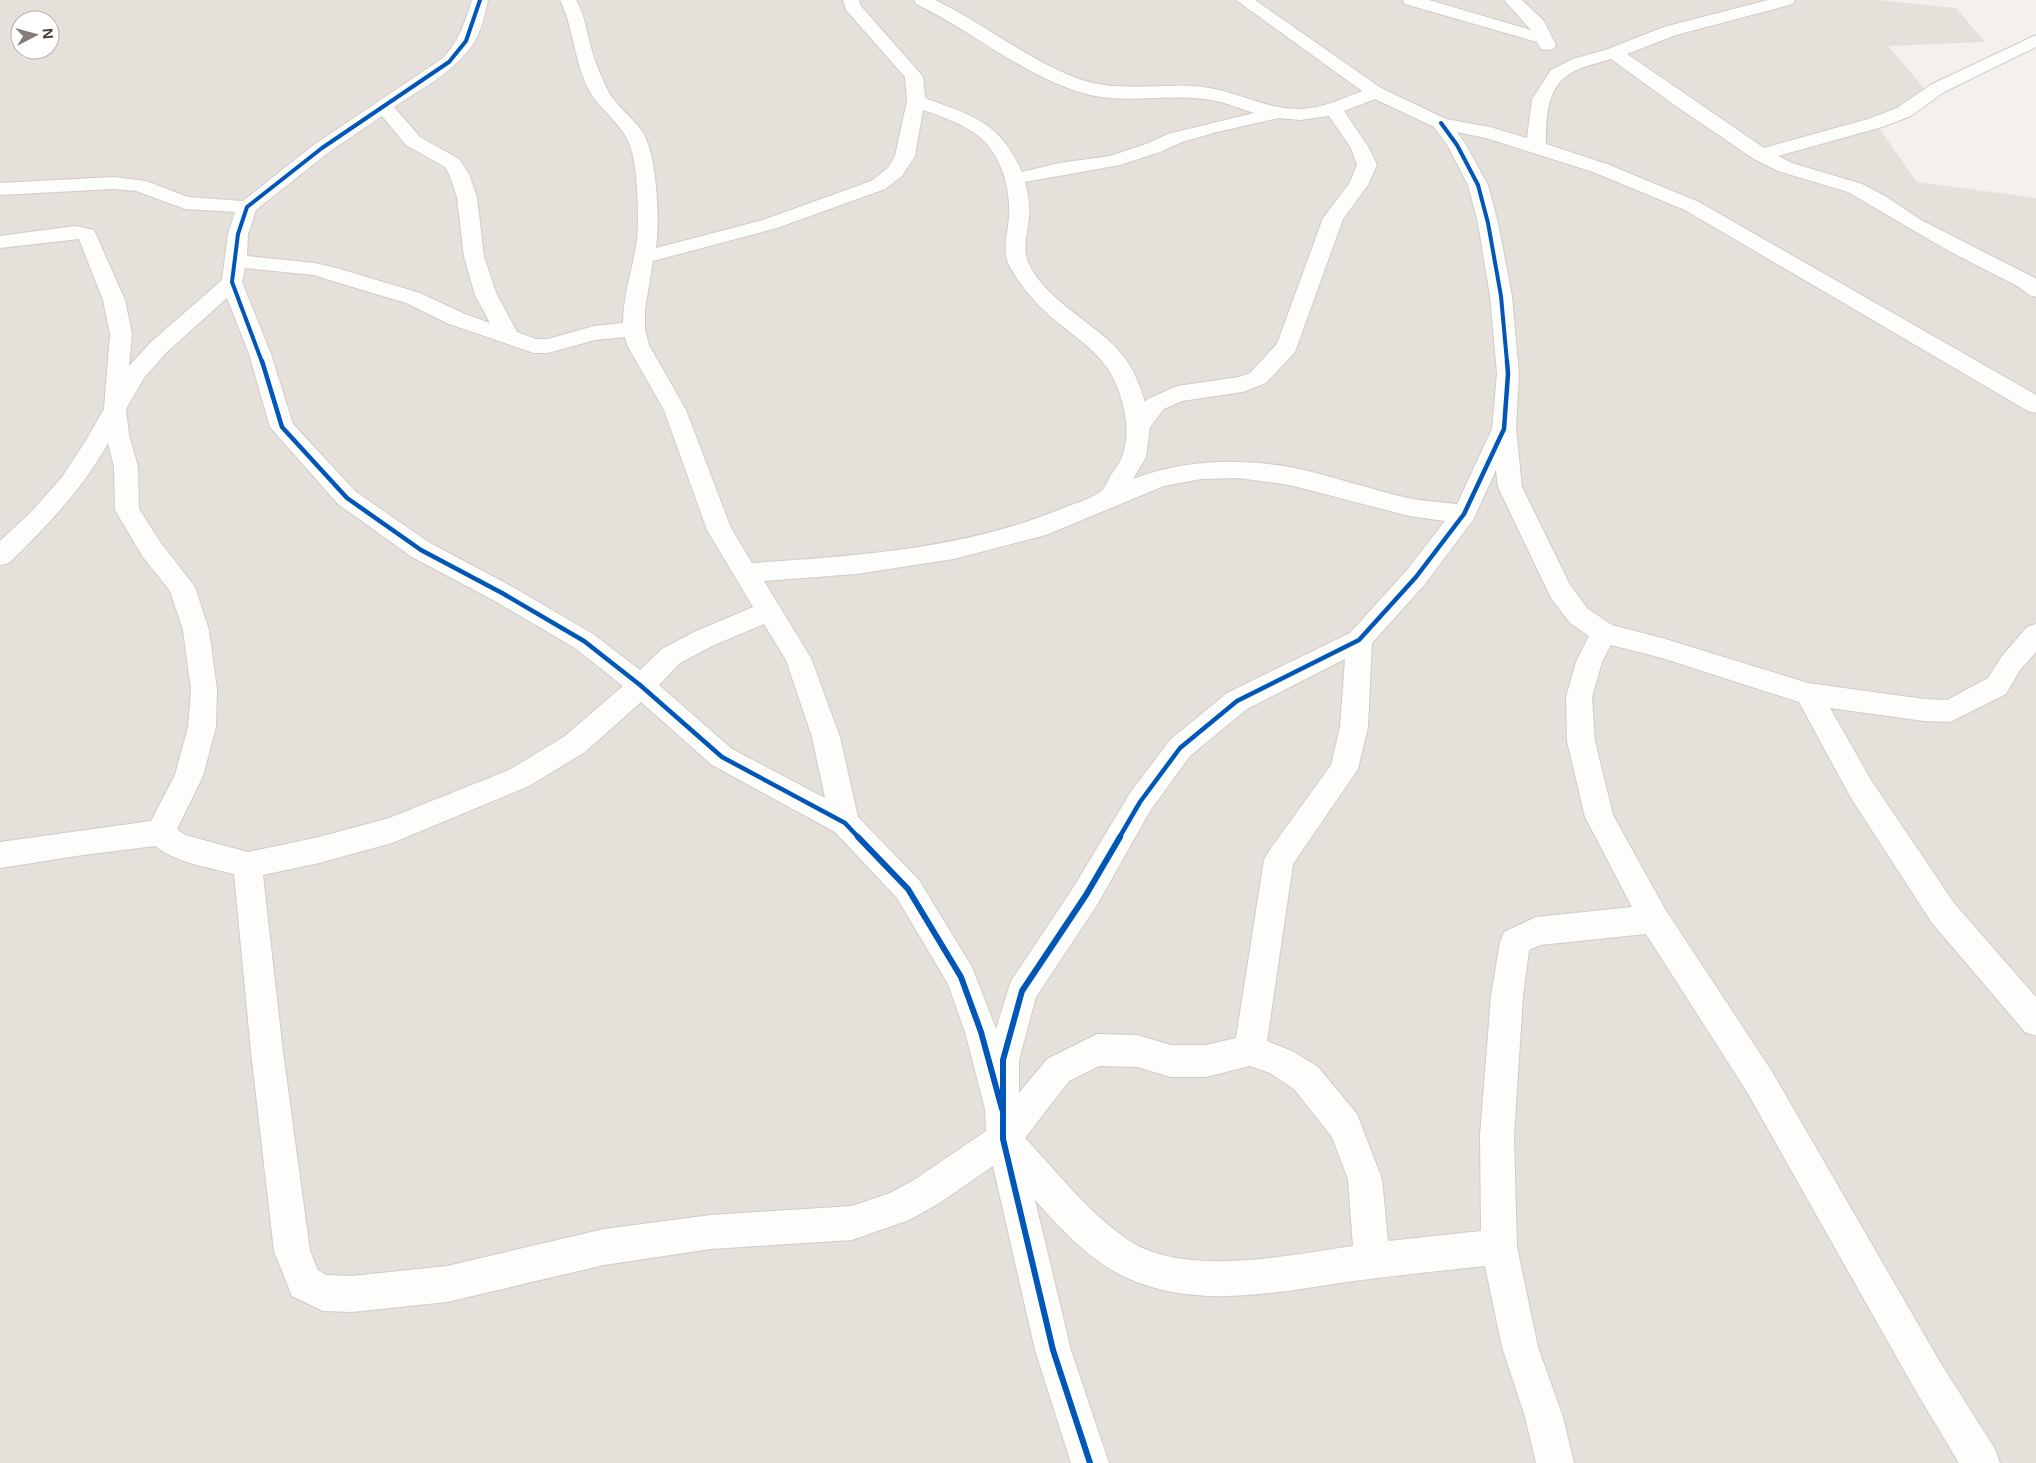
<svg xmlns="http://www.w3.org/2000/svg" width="2036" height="1463" font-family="'Open Sans',sans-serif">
	<rect width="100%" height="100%" fill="#f3f0ed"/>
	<path fill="#e6e0db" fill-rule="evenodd" d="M 0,0 L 1878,0 L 1956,8 L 1985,42 L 1888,46 L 1925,89 L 1917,97 L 1888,112 L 1871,117 L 1917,182 L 2036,198 L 2036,1463 L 0,1463 ZM 20,20 L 50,20 L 50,50 L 20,50 Z"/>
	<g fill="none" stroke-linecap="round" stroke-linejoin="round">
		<g stroke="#cfccc9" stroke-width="2">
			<g id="minor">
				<path d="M 472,0 L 488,0 C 485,14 482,28 475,41 C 457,71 422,88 394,107 L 420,137 L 459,159 L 469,174 L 477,197 L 484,257 L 497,295 L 517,332 L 536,339 L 548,339 L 594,326 L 623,323 C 623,295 633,268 637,240 C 639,218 638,170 631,149 C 625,125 600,111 589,90 C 574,62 574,28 560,0 L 576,0 C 586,18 586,32 592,51 C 595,63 601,75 606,87 C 613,103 631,116 642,131 C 657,153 660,221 656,248 L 763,220 L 871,181 L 888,168 L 895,156 L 907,101 L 905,77 L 846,10 L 843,0 L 859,0 L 860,5 L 920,73 L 923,77 L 925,98 C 973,116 999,121 1022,172 L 1059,163 L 1110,156 L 1146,144 L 1168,134 L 1254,113 C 1238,108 1221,100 1203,99 C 1165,94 1124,104 1086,94 C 1024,77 973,31 916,4 L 914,0 L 935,0 C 983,23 1025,58 1074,77 C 1117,95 1164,81 1209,88 C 1240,93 1268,110 1301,109 C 1322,108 1342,99 1362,91 L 1236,0 L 1255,0 L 1381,88 L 1446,119 L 1490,127 L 1527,138 L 1532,99 L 1551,70 L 1573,59 L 1608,49 L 1664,27 L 1768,0 L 1795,0 L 1793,4 L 1676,35 L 1627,54 L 1764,148 L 1868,119 L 1897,108 L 1932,84 L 2036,35 L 2036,47 L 1944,92 L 1911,116 L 1882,127 L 1778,156 L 1792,163 L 1862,184 L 1885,196 L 1921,220 L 2033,277 L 2036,279 L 2036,297 L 2029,295 L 2019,287 L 1947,250 L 1848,192 L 1778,171 L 1754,159 L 1673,104 L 1611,59 C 1596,64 1576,67 1564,78 C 1546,93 1546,123 1546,144 L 1607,164 L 1699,202 L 2036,395 L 2036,413 L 2028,411 L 1685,210 L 1593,172 L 1486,138 L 1457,132 L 1466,145 L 1488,185 L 1498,223 L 1512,296 L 1519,374 L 1516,429 L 1522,487 L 1570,585 L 1588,609 L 1612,625 L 1662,638 L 1808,683 L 1924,699 L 1947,700 L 1988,678 L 2002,656 L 2027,627 L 2036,624 L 2036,652 L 2020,670 L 2006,694 L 1950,722 L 1924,721 L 1830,708 L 1871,780 L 1954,903 L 2036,997 L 2036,1036 L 2025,1032 L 1932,923 L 1851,798 L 1799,702 L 1662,658 L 1611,645 L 1602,662 L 1592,697 L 1595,741 L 1613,815 L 1665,909 L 1771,1070 L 1940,1362 L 1995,1449 L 2000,1463 L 1959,1463 L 1914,1388 L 1747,1092 L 1646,934 L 1540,945 L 1529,950 L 1523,996 L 1514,1136 L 1517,1247 L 1538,1347 L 1563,1417 L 1574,1463 L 1536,1463 L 1525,1417 L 1502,1347 L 1485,1266 C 1441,1271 1397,1275 1354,1281 C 1277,1292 1196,1311 1123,1276 C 1088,1259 1060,1228 1035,1200 L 1071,1350 L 1109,1463 L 1071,1463 L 1035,1350 L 993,1166 L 938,1204 L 909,1220 L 852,1240 L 711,1249 L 604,1265 L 447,1302 L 352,1312 L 323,1311 L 292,1296 L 274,1251 L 251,1052 L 234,874 C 207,867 177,863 155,846 L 83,855 L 0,868 L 0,842 L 151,821 L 175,775 L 188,727 L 191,690 L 183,630 L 170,591 L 143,557 L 115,510 L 114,467 L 108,443 C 82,490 47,526 9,563 L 0,565 L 0,541 L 32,511 L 62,477 L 85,442 L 104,409 L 110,334 L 103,300 L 79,239 L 0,248 L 0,236 L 75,226 L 94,230 L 125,300 L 132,334 L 129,366 L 151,342 L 222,280 L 228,234 L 235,212 L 185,209 L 136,191 L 114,189 L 0,195 L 0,183 L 114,177 L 146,181 L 188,197 L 243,201 L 315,144 L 443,58 C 459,41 465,22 472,0 ZM 1375,99 L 1434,127 L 1448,146 L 1468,185 L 1478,223 L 1490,296 L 1497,374 L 1492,429 L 1457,504 C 1440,502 1423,501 1408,498 C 1368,489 1330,475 1290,467 C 1237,458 1183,460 1133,479 L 1146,457 L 1150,427 L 1164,409 L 1182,401 L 1243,392 L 1266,383 L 1295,352 L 1343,219 L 1368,185 L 1377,165 L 1369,148 L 1344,111 ZM 923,110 C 940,116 958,122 973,132 C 1000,149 1011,187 1009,217 C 1008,234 1001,251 1010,267 C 1021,287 1038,306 1056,321 C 1078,339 1105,356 1116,384 C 1125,406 1131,433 1122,457 C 1120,463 1115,469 1111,475 C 1108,480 1105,489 1100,492 C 1089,500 1073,504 1061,509 C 964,549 856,556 752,563 L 731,528 L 686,410 L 649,345 L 645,329 L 645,309 L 653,261 L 777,228 L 885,189 L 902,176 L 915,156 ZM 382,116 L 406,145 L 445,167 L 449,174 L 457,197 L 464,257 L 475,295 L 490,323 L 465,314 L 420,293 L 340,269 L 315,263 L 247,256 L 248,234 L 256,210 L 329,152 ZM 1329,116 L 1351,148 L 1357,165 L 1349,184 L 1323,218 L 1277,344 L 1250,373 L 1239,377 L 1177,386 L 1148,399 L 1145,402 C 1140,386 1134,370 1124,357 C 1098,323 1046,303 1028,262 C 1022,248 1028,232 1029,217 C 1030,205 1028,194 1025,182 L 1120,165 L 1160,152 L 1182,142 L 1217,132 L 1279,118 L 1300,120 ZM 245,268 L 314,275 L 326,279 L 406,303 L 449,324 L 534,353 L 548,353 L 595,340 L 625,337 L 627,345 L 664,410 L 707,530 L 753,607 L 694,632 L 662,649 L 640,670 L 593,634 L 511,586 L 430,543 L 356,492 L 293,424 L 271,354 L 242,282 ZM 227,298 L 249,354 L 270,427 L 338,504 L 412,557 L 493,600 L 575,648 L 623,686 L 565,736 L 509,770 L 389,818 L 319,837 L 248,852 L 185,835 L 177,829 L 203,776 L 216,727 L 217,690 L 209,630 L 195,587 L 161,543 L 139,509 L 138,467 L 129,435 L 126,409 L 144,378 L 167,352 ZM 1496,470 L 1498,487 L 1551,598 L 1570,623 L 1589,636 L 1576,662 L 1566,697 L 1567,741 L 1585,817 L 1632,907 L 1536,917 L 1504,932 L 1500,942 L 1491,996 L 1480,1136 L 1481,1231 L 1388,1241 L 1382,1179 L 1357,1114 L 1318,1067 L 1292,1051 L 1267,1041 L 1293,864 L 1358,769 L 1368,727 L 1372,643 L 1425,584 L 1473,520 ZM 1238,478 L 1290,485 L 1409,516 L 1445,521 L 1407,570 L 1350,633 L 1227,693 L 1170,740 L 1130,793 L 1075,885 L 1011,981 L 996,1029 L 972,967 L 919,880 L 858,817 L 840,737 L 811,658 L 764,581 L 856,574 L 954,559 L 1046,535 L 1164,486 L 1201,479 ZM 764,624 L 786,660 L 812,737 L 825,798 L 732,749 L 659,685 L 680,663 L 712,646 ZM 1345,659 L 1340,727 L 1331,765 L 1269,851 L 1264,860 L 1236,1038 L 1206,1045 L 1171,1045 L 1137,1035 L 1097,1034 L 1047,1059 L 1019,1093 L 1019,1060 L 1036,997 L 1097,905 L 1150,811 L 1190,756 L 1247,709 ZM 641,702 L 712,765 L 835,832 L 897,898 L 948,984 L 965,1032 L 985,1109 L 986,1131 L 914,1180 L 890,1193 L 852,1206 L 711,1215 L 604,1229 L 447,1266 L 352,1276 L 326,1275 L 318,1270 L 310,1251 L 283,1052 L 263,875 L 319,863 L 392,843 L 529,786 L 585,752 ZM 1099,1066 L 1137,1067 L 1171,1077 L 1206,1077 L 1250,1066 L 1270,1073 L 1294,1089 L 1332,1137 L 1348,1179 L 1353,1246 C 1289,1255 1185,1278 1128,1240 C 1088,1212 1058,1173 1025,1138 L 1069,1081 Z"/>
				<path d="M 1403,0 L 1429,0 L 1531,30 L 1504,0 L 1522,0 L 1544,21 L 1556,45 L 1553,49 L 1547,50 L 1541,49 L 1537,42 L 1405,4 Z"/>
			</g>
		</g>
		<use href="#minor" fill="#fdfdfc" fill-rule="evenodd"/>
		<g stroke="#fff" stroke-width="6">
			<g id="cycleway-far2">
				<path d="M 1441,123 L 1457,145 L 1478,185 L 1488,223 L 1501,296 L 1507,362"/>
				<path d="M 262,362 L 232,282 L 238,234 L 247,207 L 322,148 L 449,62 L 466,41 L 480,0"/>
			</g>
		</g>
		<g stroke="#fff" stroke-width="8">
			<g id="cycleway-far1">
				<path d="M 262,361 L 282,427 L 347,498 L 421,550 L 502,593 L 584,641 L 640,685 L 722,757 L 845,823 L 859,838"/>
				<path d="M 1119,838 L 1140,802 L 1180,748 L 1237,701 L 1359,640 L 1416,577 L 1464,514 L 1504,429 L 1508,374 L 1507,361"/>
			</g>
		</g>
		<g stroke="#fff" stroke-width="9">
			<g id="cycleway">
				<path d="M 858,837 L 908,889 L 961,977 L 981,1032 L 1002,1109"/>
				<path d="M 1090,1463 L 1053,1350 L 1003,1139 L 1003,1060 L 1022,991 L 1086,895 L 1120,837"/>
			</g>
		</g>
		<use href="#cycleway-far2" stroke="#0057b8" stroke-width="4"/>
		<use href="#cycleway-far1" stroke="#0057b8" stroke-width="4.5"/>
		<use href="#cycleway" stroke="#0057b8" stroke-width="6"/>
	</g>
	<g transform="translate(35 35) rotate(84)"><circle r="24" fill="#ffffff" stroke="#b6b2b0"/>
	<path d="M0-4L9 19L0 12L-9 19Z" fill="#847c78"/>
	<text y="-8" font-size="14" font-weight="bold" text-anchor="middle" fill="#493e39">N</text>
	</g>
</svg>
